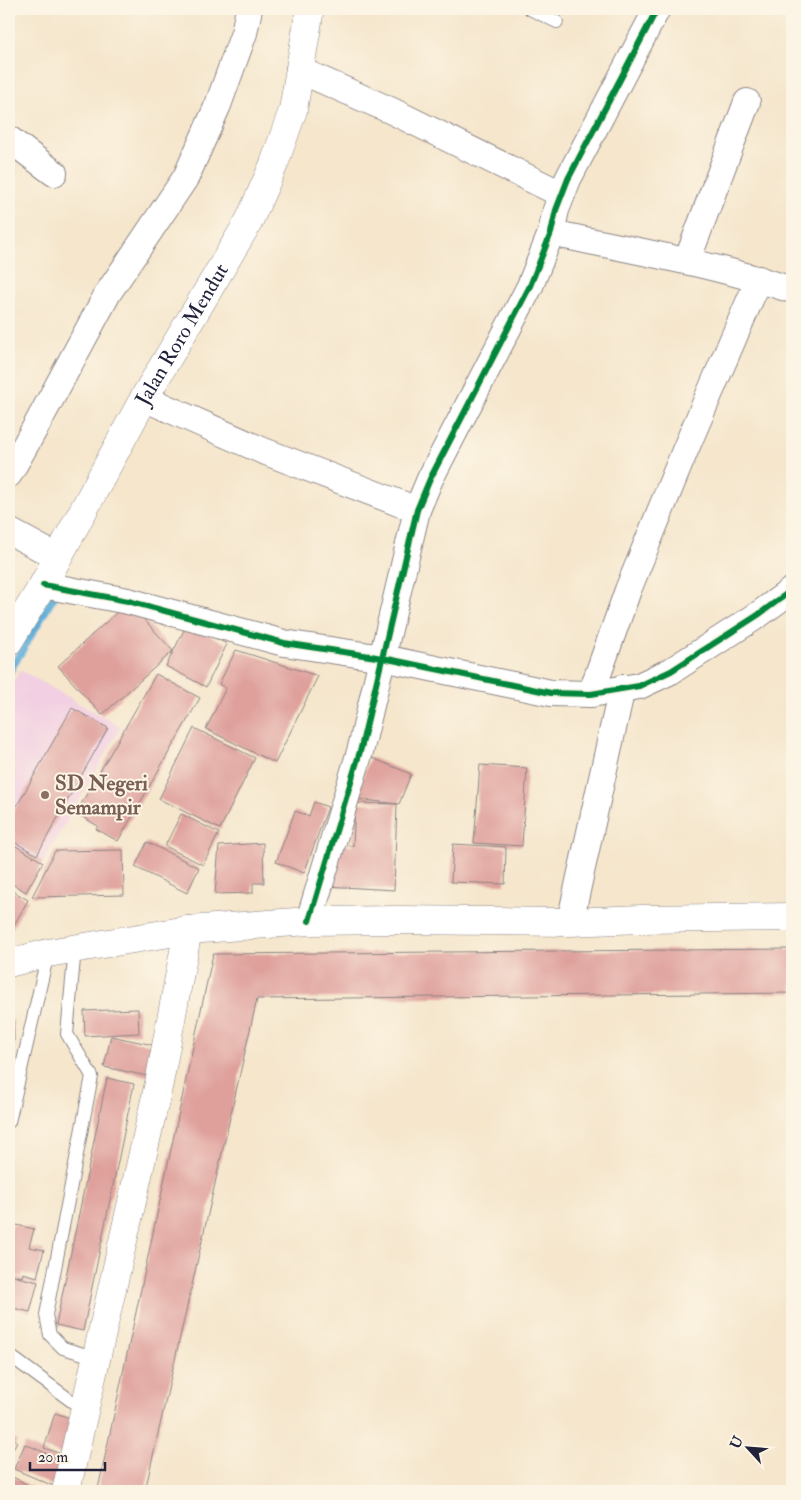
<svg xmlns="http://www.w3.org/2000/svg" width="801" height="1500" font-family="'IM FELL Double Pica',serif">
	<rect width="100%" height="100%" fill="#fcf5e5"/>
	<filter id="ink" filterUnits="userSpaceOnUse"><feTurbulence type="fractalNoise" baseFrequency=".02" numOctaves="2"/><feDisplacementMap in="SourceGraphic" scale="10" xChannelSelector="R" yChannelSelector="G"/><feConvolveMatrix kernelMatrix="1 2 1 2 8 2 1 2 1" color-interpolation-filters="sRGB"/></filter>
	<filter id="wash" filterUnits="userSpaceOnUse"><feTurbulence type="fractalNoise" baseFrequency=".0096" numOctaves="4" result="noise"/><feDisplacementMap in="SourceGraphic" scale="20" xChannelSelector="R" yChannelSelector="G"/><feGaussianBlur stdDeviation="1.12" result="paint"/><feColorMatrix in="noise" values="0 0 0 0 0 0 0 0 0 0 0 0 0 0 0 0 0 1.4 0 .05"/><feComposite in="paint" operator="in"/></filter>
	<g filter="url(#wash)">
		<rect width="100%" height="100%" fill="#f5e6cc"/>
		<path fill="#f2cfe2" d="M 20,670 L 121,727 L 26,892 L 9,882 L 9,690 Z"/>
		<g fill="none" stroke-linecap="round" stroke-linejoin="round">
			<path stroke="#5faed9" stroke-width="8" d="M 9,672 L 56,593"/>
		</g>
		<g id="blocks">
			<g fill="#dfa09c">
				<path d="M 128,602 L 173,651 L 102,715 L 58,666 Z"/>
				<path d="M 187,624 L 227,644 L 206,687 L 166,666 Z"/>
				<path d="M 236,650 L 318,676 L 275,763 L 206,729 L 226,688 L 219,684 Z"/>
				<path d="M 156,674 L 200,698 L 118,841 L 96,829 L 98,826 L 76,813 Z"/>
				<path d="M 72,708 L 108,728 L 37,855 L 9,839 L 9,820 Z"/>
				<path d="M 194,728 L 255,758 L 220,829 L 159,799 Z"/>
				<path d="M 370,757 L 411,774 L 399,804 L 355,799 Z"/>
				<path d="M 480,765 L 527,768 L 522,846 L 474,843 Z"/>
				<path d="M 314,802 L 328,807 L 304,873 L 276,862 L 295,811 L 309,816 Z"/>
				<path d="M 355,803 L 397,804 L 394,890 L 325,886 L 334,845 L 353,846 Z"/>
				<path d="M 181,814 L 219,833 L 203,865 L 165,846 Z"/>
				<path d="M 9,842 L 43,862 L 26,892 L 9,882 Z"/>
				<path d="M 147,842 L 199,868 L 187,893 L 135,867 Z"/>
				<path d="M 263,843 L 264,883 L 253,883 L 253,893 L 215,894 L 219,846 Z"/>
				<path d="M 453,844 L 506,847 L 505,884 L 451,882 Z"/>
				<path d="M 123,850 L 124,895 L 32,897 L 55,851 Z"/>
				<path d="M 9,889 L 28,900 L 9,934 Z"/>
				<path d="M 792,949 L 792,993 L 257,999 L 145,1491 L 98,1489 L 213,954 Z"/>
				<path d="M 138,1009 L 139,1033 L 85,1036 L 84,1011 Z"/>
				<path d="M 9,1020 L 13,1020 L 14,1041 L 9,1042 Z"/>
				<path d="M 111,1036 L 158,1046 L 152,1077 L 104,1067 Z"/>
				<path d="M 107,1078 L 134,1084 L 83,1331 L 56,1325 Z"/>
				<path d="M 12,1224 L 34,1229 L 29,1247 L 44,1250 L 37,1277 L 23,1273 L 22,1277 L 9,1274 L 9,1236 Z"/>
				<path d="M 9,1275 L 38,1282 L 30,1312 L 9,1307 Z"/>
				<path d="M 55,1413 L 76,1420 L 64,1455 L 44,1448 Z"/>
				<path d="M 9,1437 L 17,1441 L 9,1457 Z"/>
				<path d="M 25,1444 L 66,1462 L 56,1487 L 14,1469 Z"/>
				<path d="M 9,1475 L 34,1488 L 33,1491 L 9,1491 Z"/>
			</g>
		</g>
	</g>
	<g filter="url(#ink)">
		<use href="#blocks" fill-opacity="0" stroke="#8c8484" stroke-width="1"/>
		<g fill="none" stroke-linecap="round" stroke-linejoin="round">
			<g stroke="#8c8484" stroke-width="14">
				<g id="service">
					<path d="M 530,9 L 557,22"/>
					<path d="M 75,948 L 67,1034 L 92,1076 L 46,1315 L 50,1335 L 63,1348 L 97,1358"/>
					<path d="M 9,1122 L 48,953"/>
					<path d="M 9,1355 L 85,1411"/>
				</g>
			</g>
			<g stroke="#8c8484" stroke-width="28">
				<g id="minor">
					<path d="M 299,70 L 392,111 L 561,194"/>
					<path d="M 9,139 L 54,173"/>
					<path d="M 551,233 C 632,250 713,264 792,290"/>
					<path d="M 687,261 L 747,102"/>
					<path d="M 144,398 L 261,450 L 417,510"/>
					<path d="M 9,474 L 35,428 L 108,293 L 186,177 L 218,105 L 244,33 L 249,9"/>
					<path d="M 9,531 L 57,557"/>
					<path d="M 43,585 L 128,601 L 284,643 L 383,658 L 551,693 L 591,694 L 639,686 L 671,671 L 758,615 L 792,590"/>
					<path d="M 591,694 L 628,590 L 686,448 L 759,279"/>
					<path d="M 309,921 L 361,748 L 417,510 L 430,479 L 530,286 L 551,233 L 556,210 L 568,179 L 657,9"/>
					<path d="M 570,922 L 622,688"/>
				</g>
			</g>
			<g stroke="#8c8484" stroke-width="29">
				<path id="tertiary" d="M 66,1491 L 159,1083 L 188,930"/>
			</g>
			<g stroke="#8c8484" stroke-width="29">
				<path id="secondary" d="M 9,963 L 48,953 L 188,930 L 309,921 L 398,920 L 570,922 L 641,919 L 792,917"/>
			</g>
			<g stroke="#8c8484" stroke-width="29">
				<g id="primary">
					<path id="s1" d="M 9,641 L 43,585 L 144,398 L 249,221 L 274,164 L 293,110 L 310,9"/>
				</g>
			</g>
			<use href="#service" stroke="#fff" stroke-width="12"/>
			<use href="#minor" stroke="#fff" stroke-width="26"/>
			<use href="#tertiary" stroke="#fff" stroke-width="28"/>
			<use href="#secondary" stroke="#fff" stroke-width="28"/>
			<use href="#primary" stroke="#fff" stroke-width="28"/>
			<g stroke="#fcf5e5" stroke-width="9">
				<g id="cycleway">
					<path d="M 43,585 L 128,601 L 284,643 L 383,658 L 551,693 L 591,694 L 639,686 L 671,671 L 758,615 L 792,590"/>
					<path d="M 309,921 L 361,748 L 417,510 L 430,479 L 530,286 L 551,233 L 556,210 L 568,179 L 657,9"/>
				</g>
			</g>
			<use href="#cycleway" stroke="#00873e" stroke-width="6"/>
		</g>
	</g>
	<circle fill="#8d6e63" stroke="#fcf5e5" stroke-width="2" cx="45" cy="795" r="5"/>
	<g text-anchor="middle" stroke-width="4" stroke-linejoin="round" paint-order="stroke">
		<g font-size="21" fill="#22223b" stroke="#fcf5e5">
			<text dy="7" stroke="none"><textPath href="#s1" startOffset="352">Jalan Roro Mendut</textPath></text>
		</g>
		<g font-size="21" font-weight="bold" fill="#785e54" stroke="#fcf5e5" text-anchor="start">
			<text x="55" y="790">SD Negeri<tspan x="55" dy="24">Semampir</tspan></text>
		</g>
	</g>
	<rect width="801" height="1500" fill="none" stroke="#fcf5e5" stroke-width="30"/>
	<g transform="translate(748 1448) rotate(296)" stroke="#fcf5e5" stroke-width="4" paint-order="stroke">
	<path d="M0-4L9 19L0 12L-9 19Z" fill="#22223b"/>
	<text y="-8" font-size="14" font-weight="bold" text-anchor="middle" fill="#22223b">U</text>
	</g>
	<path d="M30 1462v8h75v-8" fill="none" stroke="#22223b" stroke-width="2.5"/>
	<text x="38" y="1462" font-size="15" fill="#22223b" stroke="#fcf5e5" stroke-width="4" paint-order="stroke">20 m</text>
</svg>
